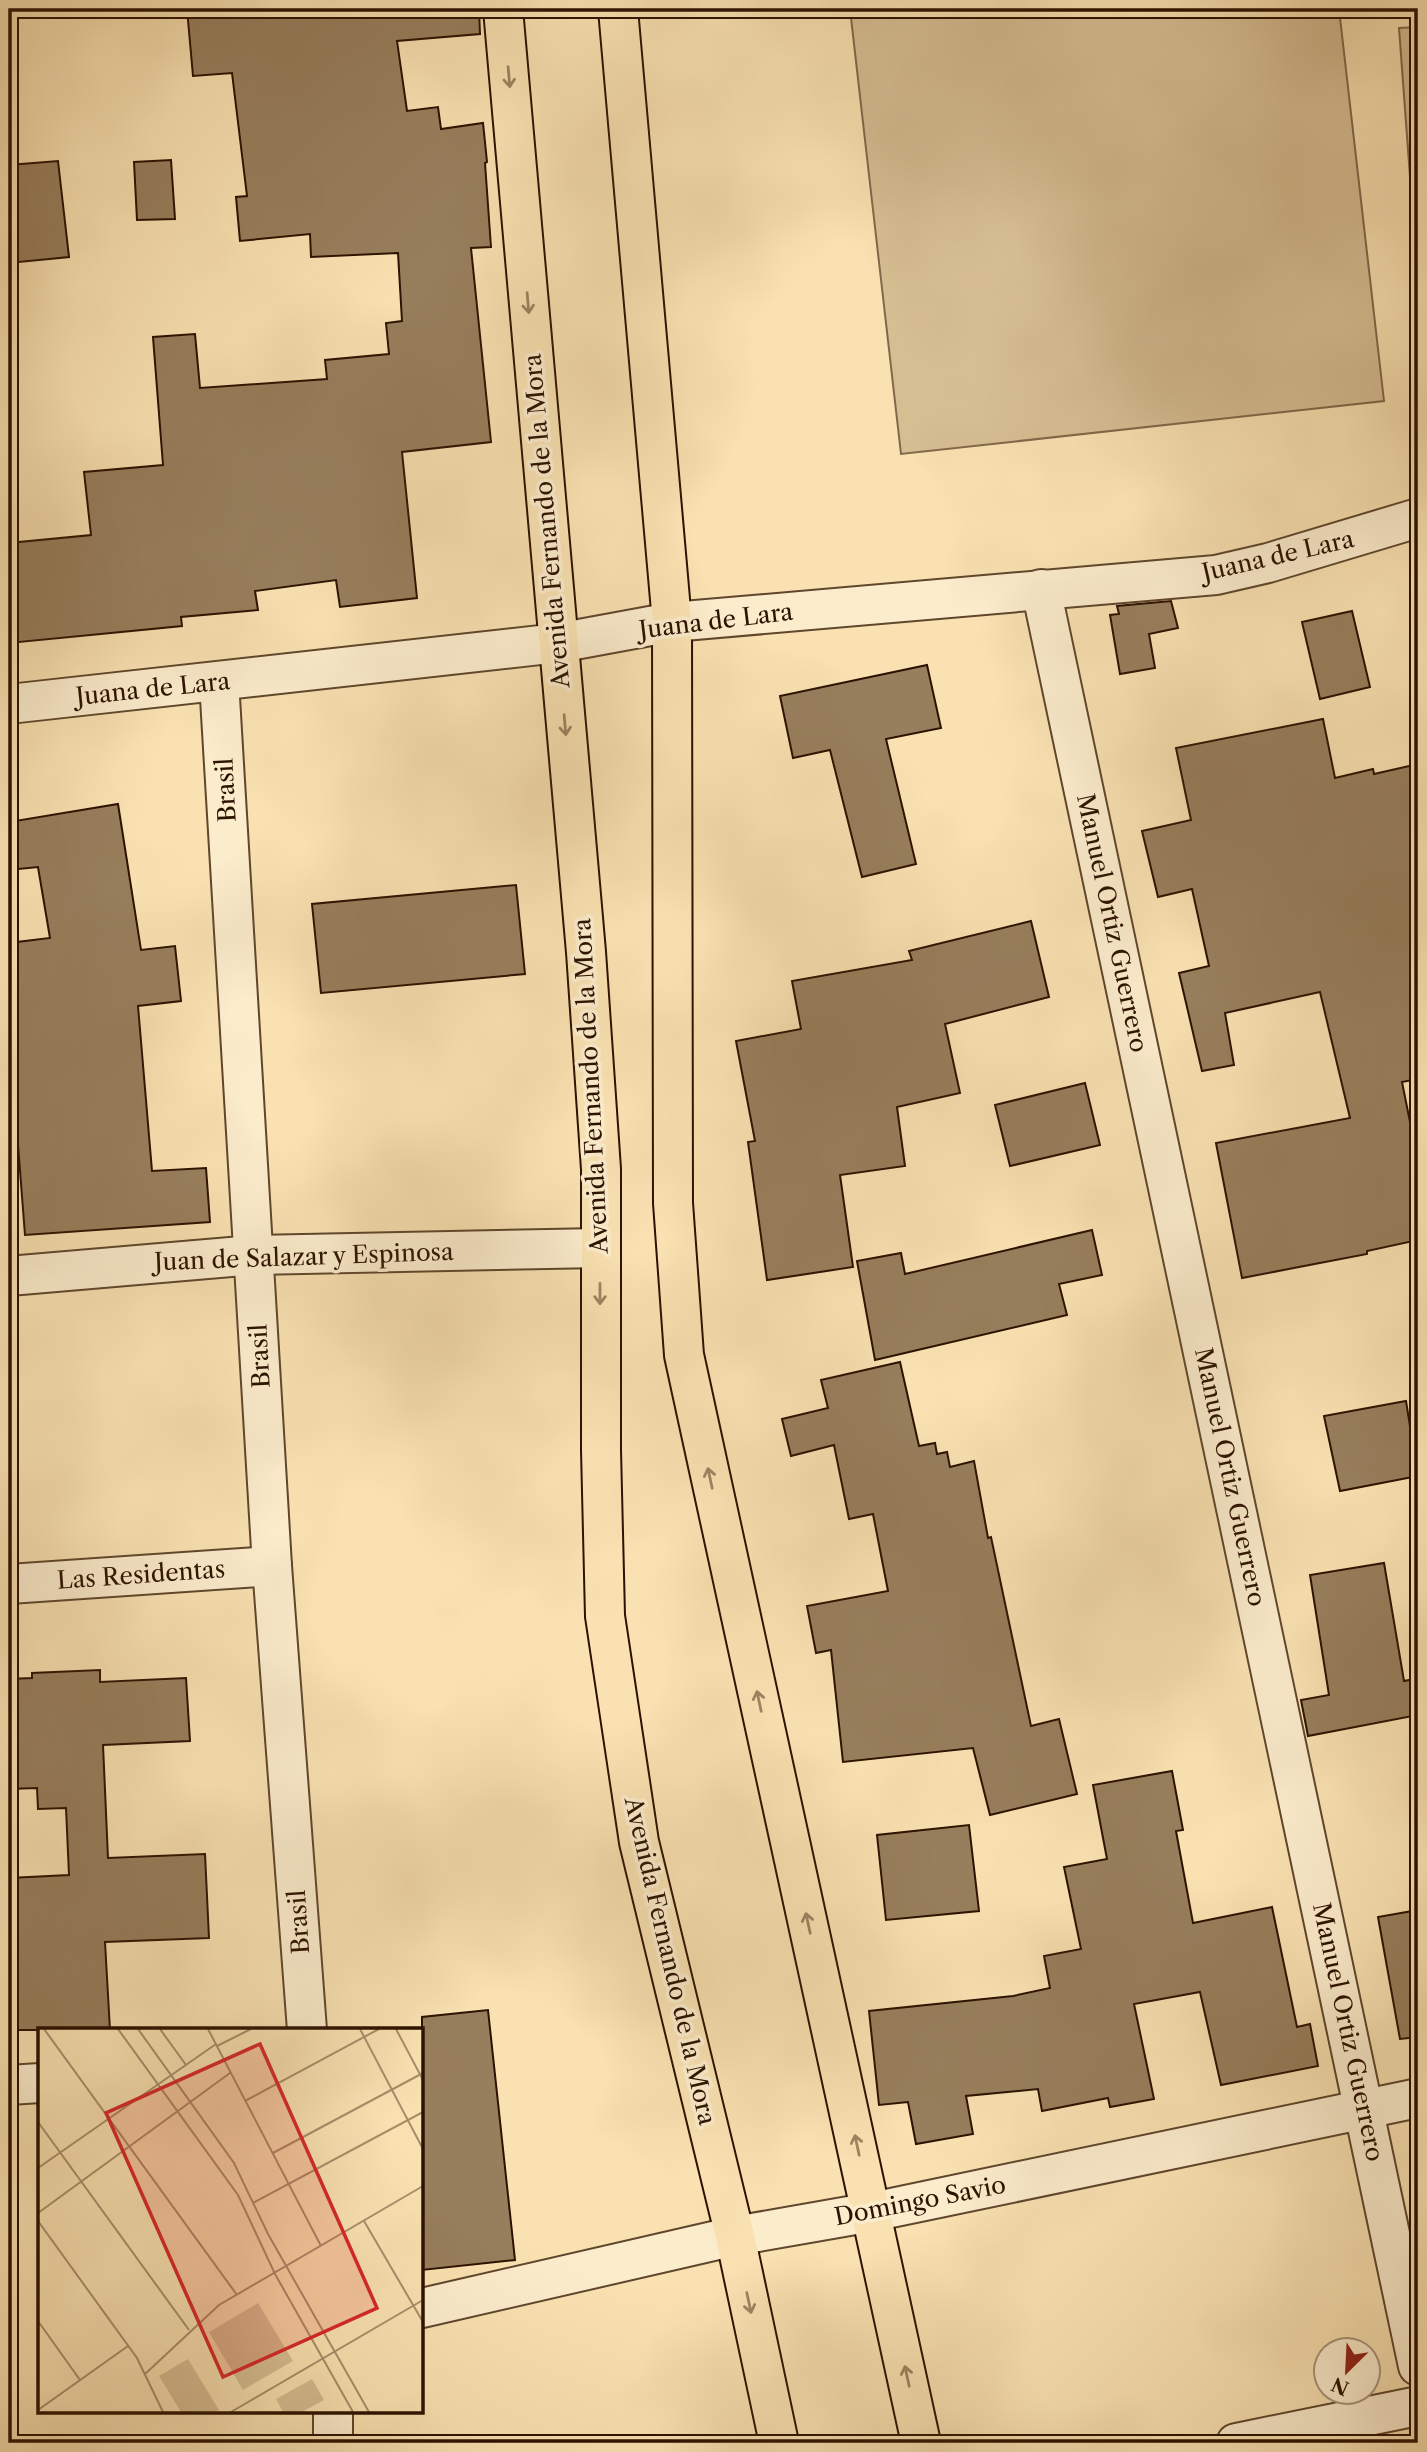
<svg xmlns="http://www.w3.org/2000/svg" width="1427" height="2452" font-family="'Libre Caslon Text',serif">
	<rect width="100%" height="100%" fill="#f9e1b1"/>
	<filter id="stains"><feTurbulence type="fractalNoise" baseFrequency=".00286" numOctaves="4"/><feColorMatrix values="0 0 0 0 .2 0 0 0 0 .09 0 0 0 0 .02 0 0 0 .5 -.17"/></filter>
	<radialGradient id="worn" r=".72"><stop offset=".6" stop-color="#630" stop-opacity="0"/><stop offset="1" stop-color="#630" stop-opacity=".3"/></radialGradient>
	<g fill="#d6be93" stroke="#81684a" stroke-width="2">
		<path d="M 850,9 L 1339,9 L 1384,401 L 901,454 Z"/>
		<path d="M 1418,27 L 1418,189 L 1411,190 L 1399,28 Z"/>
	</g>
	<g fill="#977e5c" stroke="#2c1200" stroke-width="2">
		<path d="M 187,9 L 479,9 L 480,34 L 397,41 L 407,111 L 438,107 L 441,129 L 483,123 L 487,162 L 485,163 L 491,247 L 471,248 L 491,442 L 402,452 L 417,598 L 340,607 L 336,580 L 255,591 L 258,610 L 181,617 L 182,626 L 9,643 L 9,543 L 91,535 L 84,472 L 163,465 L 153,337 L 195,334 L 200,388 L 327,379 L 325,360 L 389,354 L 386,323 L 402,321 L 398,253 L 311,257 L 310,234 L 240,241 L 236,197 L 247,196 L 232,73 L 193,76 Z"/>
		<path d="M 171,160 L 175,219 L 137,220 L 134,162 Z"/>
		<path d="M 58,161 L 69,257 L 9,263 L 9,165 Z"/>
		<path d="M 1171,601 L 1178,628 L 1149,634 L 1155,668 L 1120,674 L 1110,615 L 1119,614 L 1117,606 Z"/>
		<path d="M 1352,611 L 1370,687 L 1320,699 L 1302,622 Z"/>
		<path d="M 927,665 L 941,728 L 886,739 L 916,864 L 862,877 L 830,750 L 793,758 L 780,696 Z"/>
		<path d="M 1323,719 L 1335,778 L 1373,769 L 1374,774 L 1418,764 L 1418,1079 L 1402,1082 L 1418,1162 L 1418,1240 L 1367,1251 L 1367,1254 L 1242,1278 L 1216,1143 L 1350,1118 L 1320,992 L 1225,1013 L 1234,1065 L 1202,1071 L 1179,973 L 1209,966 L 1192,889 L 1158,897 L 1142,831 L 1191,820 L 1176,748 Z"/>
		<path d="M 118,804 L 141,950 L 175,946 L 181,1001 L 138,1006 L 152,1171 L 206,1168 L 210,1222 L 25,1235 L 18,1145 L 9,1147 L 9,1074 L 14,1073 L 9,1035 L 9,943 L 50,938 L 38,867 L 9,870 L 9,822 Z"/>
		<path d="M 516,885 L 525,974 L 321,993 L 312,904 Z"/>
		<path d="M 1031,921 L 1049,997 L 945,1024 L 960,1093 L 897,1107 L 905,1166 L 840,1175 L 853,1267 L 767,1280 L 748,1142 L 755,1141 L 736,1041 L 801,1029 L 792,981 L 912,960 L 909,951 Z"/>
		<path d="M 1085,1083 L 1100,1145 L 1010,1166 L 995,1105 Z"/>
		<path d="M 1092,1230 L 1102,1275 L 1059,1284 L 1067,1315 L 875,1360 L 857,1261 L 901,1253 L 905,1274 Z"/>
		<path d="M 900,1362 L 919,1446 L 935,1443 L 937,1454 L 947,1452 L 950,1467 L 974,1461 L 988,1538 L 991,1537 L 1031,1726 L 1059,1719 L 1077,1794 L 990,1815 L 973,1748 L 843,1762 L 831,1650 L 816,1653 L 807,1606 L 888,1591 L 873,1514 L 849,1519 L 834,1445 L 791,1456 L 782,1419 L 828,1408 L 821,1380 Z"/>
		<path d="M 1406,1401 L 1418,1476 L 1340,1491 L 1324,1416 Z"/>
		<path d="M 1384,1563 L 1404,1681 L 1414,1679 L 1418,1700 L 1418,1715 L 1308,1736 L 1301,1700 L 1329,1695 L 1310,1575 Z"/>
		<path d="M 100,1670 L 100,1682 L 186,1678 L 190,1741 L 103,1745 L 108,1858 L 205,1854 L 209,1938 L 105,1942 L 110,2030 L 9,2030 L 9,1878 L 69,1875 L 66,1808 L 38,1809 L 37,1788 L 9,1789 L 9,1679 L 32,1678 L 32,1673 Z"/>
		<path d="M 1172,1771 L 1183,1830 L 1176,1831 L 1193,1923 L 1272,1907 L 1297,2027 L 1310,2024 L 1318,2066 L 1221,2085 L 1200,1992 L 1134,2004 L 1154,2099 L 1110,2107 L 1108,2098 L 1042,2111 L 1038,2089 L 966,2096 L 973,2134 L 916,2144 L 908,2102 L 879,2105 L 869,2011 L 1013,1996 L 1050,1988 L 1044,1956 L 1081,1949 L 1064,1867 L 1107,1859 L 1093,1785 Z"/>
		<path d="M 969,1825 L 979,1911 L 886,1920 L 877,1835 Z"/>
		<path d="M 1418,1910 L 1418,2037 L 1400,2039 L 1378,1917 Z"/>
		<path d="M 488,2010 L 515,2260 L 422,2270 L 422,2017 Z"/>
	</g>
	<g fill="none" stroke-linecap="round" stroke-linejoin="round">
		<g stroke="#5f462c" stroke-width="42">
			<g id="minor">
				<path d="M 1041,589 L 1418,2366"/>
				<path d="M 219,681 L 272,1566 L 307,2030"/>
				<path d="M 9,704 L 558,643 L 672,622 L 1216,575 L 1268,563 L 1418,518"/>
				<path d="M 9,1276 L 254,1255 L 600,1248"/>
				<path d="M 9,1584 L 272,1566"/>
				<path d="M 9,2085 L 40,2083"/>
				<path d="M 422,2308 L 735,2236 L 872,2212 L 1418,2098"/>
				<path d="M 333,2412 L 333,2443"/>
				<path d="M 1236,2443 L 1418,2406"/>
			</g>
		</g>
		<g stroke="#2c1200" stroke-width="42">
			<g id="major">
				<path d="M 503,9 L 586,952 L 601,1169 L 601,1450 L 605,1616 L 639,1842 L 735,2236 L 779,2443"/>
				<path d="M 618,9 L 672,622 L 673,1203 L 684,1355 L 921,2443"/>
			</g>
		</g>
		<use href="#minor" stroke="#fbeccc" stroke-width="38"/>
		<use href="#major" stroke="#f9e1b1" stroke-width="38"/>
	</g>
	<defs><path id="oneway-shaft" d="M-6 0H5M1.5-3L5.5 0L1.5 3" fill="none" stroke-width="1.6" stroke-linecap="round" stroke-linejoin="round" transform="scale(1.75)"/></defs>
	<g stroke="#9d8461">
		<use href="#oneway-shaft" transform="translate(509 77) rotate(85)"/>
		<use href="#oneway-shaft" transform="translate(528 303) rotate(85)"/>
		<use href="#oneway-shaft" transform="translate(565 725) rotate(85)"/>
		<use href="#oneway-shaft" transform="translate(600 1294) rotate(90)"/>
		<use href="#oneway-shaft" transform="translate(710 1478) rotate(-102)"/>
		<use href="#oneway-shaft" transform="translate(759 1701) rotate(-102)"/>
		<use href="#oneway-shaft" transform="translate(808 1923) rotate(-102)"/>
		<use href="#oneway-shaft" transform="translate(857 2145) rotate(-102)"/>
		<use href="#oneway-shaft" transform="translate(749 2303) rotate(78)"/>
		<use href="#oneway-shaft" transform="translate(907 2376) rotate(-102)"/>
	</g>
	<g text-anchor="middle" stroke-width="7" stroke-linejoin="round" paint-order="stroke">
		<g font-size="24" fill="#2c1200" stroke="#fbeccc">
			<text transform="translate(547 521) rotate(-95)" y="8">Avenida Fernando de la Mora</text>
			<text transform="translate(1278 556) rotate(-13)" y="8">Juana de Lara</text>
			<text transform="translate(716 621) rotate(-7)" y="8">Juana de Lara</text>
			<text transform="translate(153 689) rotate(-6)" y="8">Juana de Lara</text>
			<text transform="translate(226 790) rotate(-93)" y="8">Brasil</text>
			<text transform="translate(1112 923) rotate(78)" y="8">Manuel Ortiz Guerrero</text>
			<text transform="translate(591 1086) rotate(-93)" y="8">Avenida Fernando de la Mora</text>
			<text transform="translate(304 1257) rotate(-2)" y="8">Juan de Salazar y Espinosa</text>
			<text transform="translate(260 1356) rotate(-93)" y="8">Brasil</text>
			<text transform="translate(1230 1477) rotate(78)" y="8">Manuel Ortiz Guerrero</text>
			<text transform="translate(141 1575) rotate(-4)" y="8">Las Residentas</text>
			<text transform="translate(299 1922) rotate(-94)" y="8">Brasil</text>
			<text transform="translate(670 1961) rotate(77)" y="8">Avenida Fernando de la Mora</text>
			<text transform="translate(1348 2032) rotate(78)" y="8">Manuel Ortiz Guerrero</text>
			<text transform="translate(920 2201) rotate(-11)" y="8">Domingo Savio</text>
		</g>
	</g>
	<g transform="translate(38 2028)">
		<rect width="385" height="385" fill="#f9e1b1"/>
		<path d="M 220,275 L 255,333 L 205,362 L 171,304 ZM 150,331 L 181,382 L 177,384 L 143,384 L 121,348 ZM 274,351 L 286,372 L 264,384 L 245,384 L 238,371 Z" fill="#d6be93"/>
		<path fill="none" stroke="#a78e6a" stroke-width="2" d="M 6,1 L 199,267M 80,1 L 200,167 L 237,246 L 315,384M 100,1 L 196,135 L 230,206 L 331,384M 122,1 L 148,37M 170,1 L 283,218M 322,1 L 385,121M 358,1 L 385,52M 179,18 L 213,1M 207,73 L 341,1M 0,94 L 151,302M 235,125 L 385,45M 0,140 L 178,16M 215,175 L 385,84M 0,185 L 192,45M 0,193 L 99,330 L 125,384M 326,193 L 385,294M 0,293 L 42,352M 106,347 L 181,277 L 385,158M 0,382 L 90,318M 193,384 L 385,272"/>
		<path fill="#d62828" fill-opacity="0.15" stroke="#d62828" stroke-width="3.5" d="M 222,16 L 339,280 L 185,349 L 68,85 Z"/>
		<rect width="385" height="385" fill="none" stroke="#2c1200" stroke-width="3.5"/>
	</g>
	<rect width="1427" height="2452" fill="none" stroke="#f9e1b1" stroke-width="35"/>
	<rect x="10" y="10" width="1406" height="2431" fill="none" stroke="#2c1200" stroke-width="3.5"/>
	<rect x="18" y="18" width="1392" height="2417" fill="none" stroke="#2c1200" stroke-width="2"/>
	<g transform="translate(1347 2371) rotate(204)"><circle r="33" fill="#fbeccc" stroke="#a8957a" stroke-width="2"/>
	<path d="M0-5L12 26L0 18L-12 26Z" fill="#8f2418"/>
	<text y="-10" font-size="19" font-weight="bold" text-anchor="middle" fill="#2c1200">N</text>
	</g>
	<rect width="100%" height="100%" filter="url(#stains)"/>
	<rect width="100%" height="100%" fill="url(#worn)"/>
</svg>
